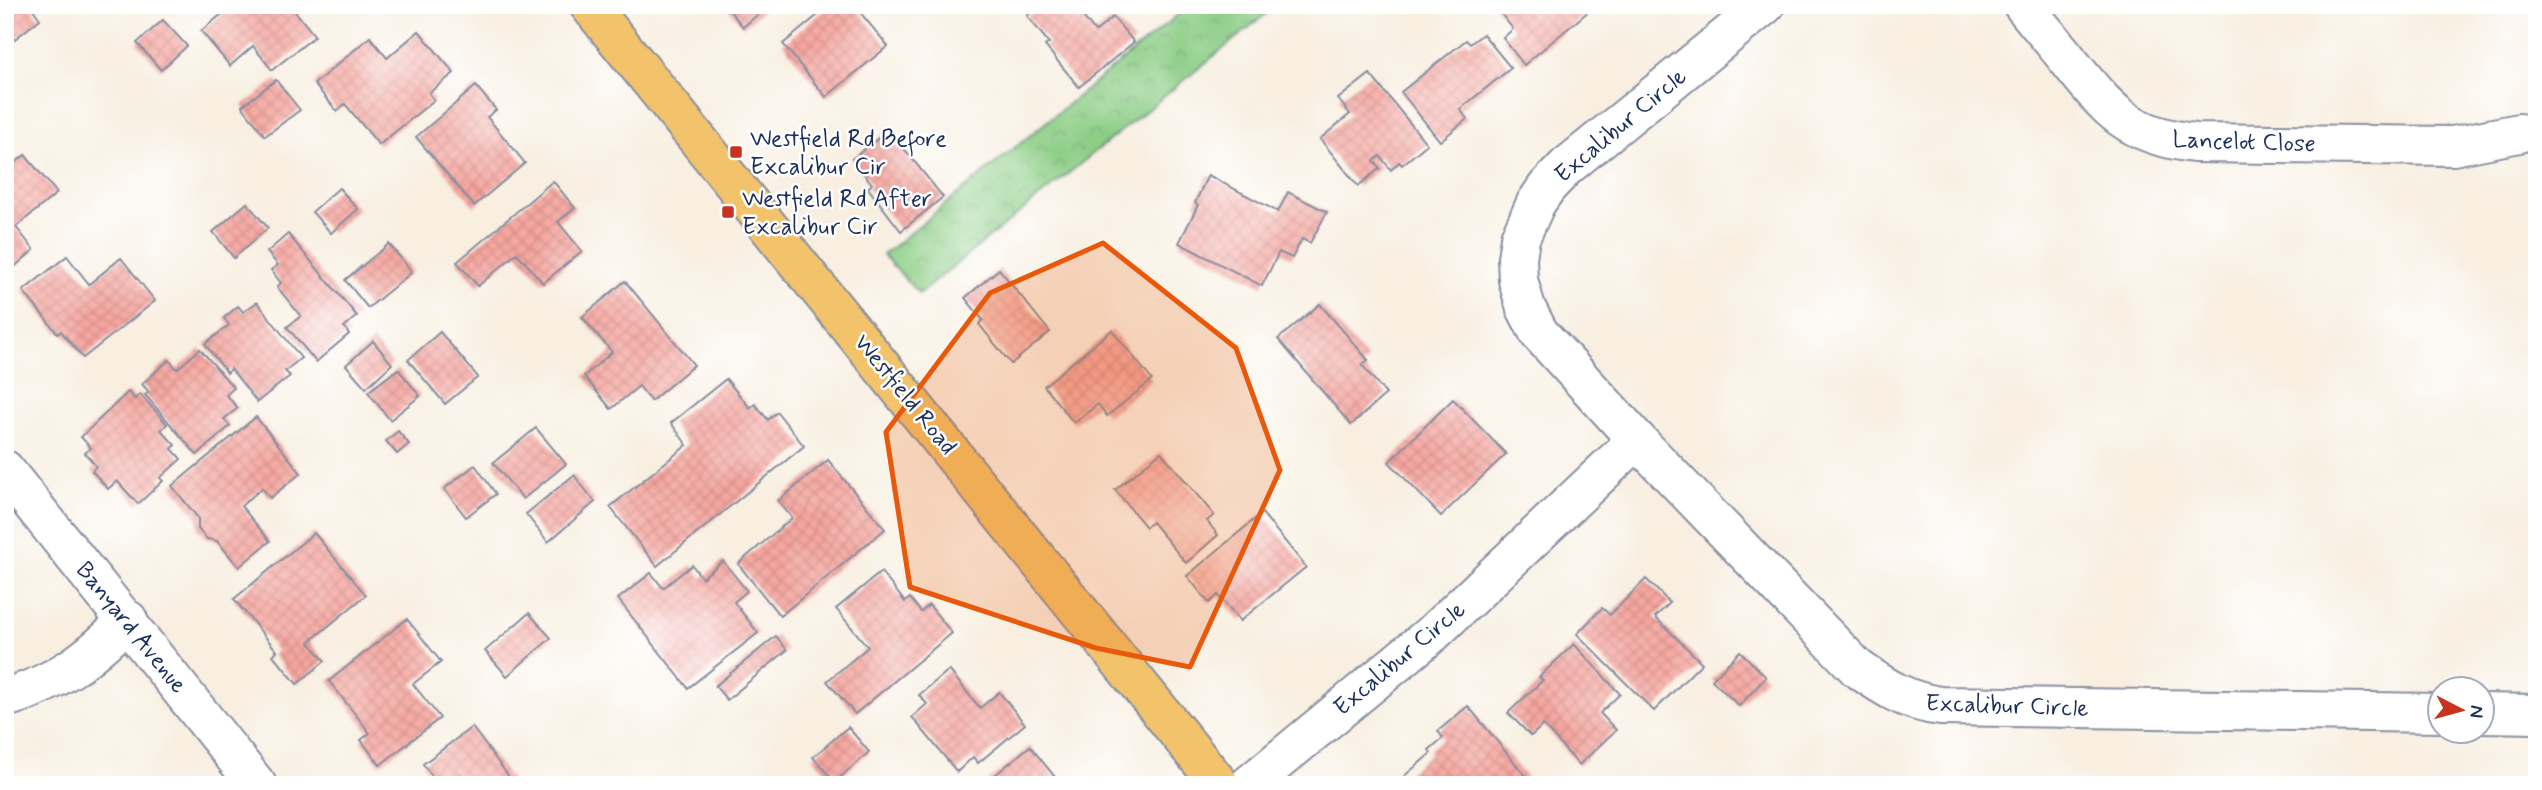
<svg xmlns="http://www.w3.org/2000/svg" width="2542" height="790" font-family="Mynerve,sans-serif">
	<defs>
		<pattern id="park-crowns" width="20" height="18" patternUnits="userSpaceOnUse" patternTransform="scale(1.75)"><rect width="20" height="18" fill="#8ccd85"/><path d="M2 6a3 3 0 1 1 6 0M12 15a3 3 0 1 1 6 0" fill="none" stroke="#78b075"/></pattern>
		<pattern id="building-cross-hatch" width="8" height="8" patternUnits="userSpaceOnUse" patternTransform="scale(1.75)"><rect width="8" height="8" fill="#f6a69f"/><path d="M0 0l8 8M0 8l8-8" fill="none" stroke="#d28f8b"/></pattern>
	</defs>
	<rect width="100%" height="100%" fill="#fff"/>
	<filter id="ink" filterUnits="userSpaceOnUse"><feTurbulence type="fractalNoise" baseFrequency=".0143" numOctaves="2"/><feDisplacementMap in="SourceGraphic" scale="14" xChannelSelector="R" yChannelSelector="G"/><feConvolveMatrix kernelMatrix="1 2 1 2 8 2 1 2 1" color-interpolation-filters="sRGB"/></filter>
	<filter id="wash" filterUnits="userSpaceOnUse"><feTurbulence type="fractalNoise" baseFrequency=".00686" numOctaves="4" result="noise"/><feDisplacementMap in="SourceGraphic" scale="28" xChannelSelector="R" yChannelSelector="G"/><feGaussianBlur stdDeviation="1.57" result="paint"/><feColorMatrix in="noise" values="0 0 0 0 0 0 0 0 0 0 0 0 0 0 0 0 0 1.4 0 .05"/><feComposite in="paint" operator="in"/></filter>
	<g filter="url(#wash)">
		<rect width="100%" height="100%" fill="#f8efe1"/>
		<path fill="url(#park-crowns)" stroke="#547e72" stroke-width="2" d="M 1190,5 L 1277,5 L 919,294 L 883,255 Z"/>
		<g id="blocks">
			<g fill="url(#building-cross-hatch)">
				<path d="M 5,5 L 30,5 L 40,19 L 5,47 Z"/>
				<path d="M 233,5 L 290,5 L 315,36 L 272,70 L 253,46 L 230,66 L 201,31 Z"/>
				<path d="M 725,5 L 769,5 L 743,27 Z"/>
				<path d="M 830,5 L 854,5 L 888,46 L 826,97 L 783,44 Z"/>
				<path d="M 1040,5 L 1074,5 L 1095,32 L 1113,17 L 1134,42 L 1079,87 L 1045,46 L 1049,43 L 1027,16 Z"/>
				<path d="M 1494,5 L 1596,5 L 1524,65 L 1503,38 L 1513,29 Z"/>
				<path d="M 163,20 L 187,46 L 161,70 L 137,43 Z"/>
				<path d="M 419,31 L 454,73 L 429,93 L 434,100 L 379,145 L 345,104 L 337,111 L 314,84 L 370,37 L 387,58 Z"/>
				<path d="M 1483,34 L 1511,68 L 1460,109 L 1467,119 L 1440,141 L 1401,92 L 1466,40 L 1470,44 Z"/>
				<path d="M 1370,74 L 1427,144 L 1402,165 L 1399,162 L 1391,170 L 1380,156 L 1374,161 L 1380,168 L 1358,186 L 1320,139 L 1350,114 L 1338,99 Z"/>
				<path d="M 276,80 L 300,110 L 265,136 L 242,106 Z"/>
				<path d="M 476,86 L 496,110 L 487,117 L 525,163 L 474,206 L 416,137 Z"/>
				<path d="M 889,130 L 943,197 L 901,231 L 868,188 L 872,184 L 852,159 Z"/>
				<path d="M 25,155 L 57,193 L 16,227 L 34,250 L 5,275 L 5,171 Z"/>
				<path d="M 1208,175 L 1278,212 L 1288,192 L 1327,212 L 1310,243 L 1302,239 L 1292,258 L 1279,252 L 1262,286 L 1179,243 L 1198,205 L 1195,203 Z"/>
				<path d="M 553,181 L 575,208 L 558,222 L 582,251 L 543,283 L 517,253 L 478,286 L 457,262 Z"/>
				<path d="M 339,188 L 358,209 L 331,233 L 312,212 Z"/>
				<path d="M 247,203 L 268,228 L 234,258 L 213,232 Z"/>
				<path d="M 288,234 L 357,316 L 344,327 L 349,334 L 316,362 L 287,327 L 301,316 L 277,287 L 281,283 L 271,270 L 278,265 L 267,252 Z"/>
				<path d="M 389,244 L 412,272 L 368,308 L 345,280 Z"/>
				<path d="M 67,256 L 89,284 L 121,258 L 155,301 L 83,358 L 61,331 L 58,334 L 23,291 Z"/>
				<path d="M 999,269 L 1050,332 L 1011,364 L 979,324 L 983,320 L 965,298 Z"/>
				<path d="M 625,281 L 694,365 L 651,401 L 639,386 L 611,409 L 584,376 L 612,352 L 582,317 Z"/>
				<path d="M 257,302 L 301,358 L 285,371 L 290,376 L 257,402 L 231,369 L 227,373 L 205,344 L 229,325 L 224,318 L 238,306 L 243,312 Z"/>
				<path d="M 1320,304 L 1368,360 L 1362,365 L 1386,394 L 1351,425 L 1278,339 Z"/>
				<path d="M 1112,330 L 1152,380 L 1107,416 L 1098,404 L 1074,423 L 1044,386 Z"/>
				<path d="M 440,332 L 478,377 L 445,404 L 408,360 Z"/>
				<path d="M 373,341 L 392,364 L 366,388 L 346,365 Z"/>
				<path d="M 200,349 L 234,388 L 226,395 L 238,408 L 224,419 L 230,426 L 197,455 L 145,395 L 149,392 L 142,384 L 169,360 L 177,369 Z"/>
				<path d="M 398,369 L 420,396 L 390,420 L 368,392 Z"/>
				<path d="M 726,379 L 750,408 L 755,404 L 768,420 L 777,412 L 804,446 L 657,566 L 610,507 L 687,445 L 671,423 Z"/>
				<path d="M 128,392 L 135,399 L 140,394 L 167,424 L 161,430 L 175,445 L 172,449 L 181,459 L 160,478 L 163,481 L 138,504 L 117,481 L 108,489 L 92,471 L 96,466 L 85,453 L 91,448 L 81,437 Z"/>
				<path d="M 1453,399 L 1506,454 L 1441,516 L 1389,462 Z"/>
				<path d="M 256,417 L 301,473 L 270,498 L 262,488 L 241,506 L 270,541 L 239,567 L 217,541 L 207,539 L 198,529 L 198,518 L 172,486 Z"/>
				<path d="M 536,428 L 566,464 L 523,499 L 493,463 Z"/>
				<path d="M 398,431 L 409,444 L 397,454 L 386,441 Z"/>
				<path d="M 1161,452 L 1214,515 L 1207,521 L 1218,535 L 1186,563 L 1152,522 L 1146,527 L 1115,490 Z"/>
				<path d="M 828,460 L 885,529 L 780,616 L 738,564 L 792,518 L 778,501 Z"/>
				<path d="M 475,465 L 496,494 L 466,517 L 444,489 Z"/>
				<path d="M 574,475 L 595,502 L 548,542 L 526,514 Z"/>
				<path d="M 1262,513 L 1306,567 L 1240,621 L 1218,595 L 1209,603 L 1187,576 Z"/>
				<path d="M 314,533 L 366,595 L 309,642 L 325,661 L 297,684 L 273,655 L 277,651 L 234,599 Z"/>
				<path d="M 723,561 L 747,591 L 734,602 L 758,633 L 688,688 L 618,599 L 651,573 L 663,588 L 692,565 L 702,578 Z"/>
				<path d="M 881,572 L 905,602 L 910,598 L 921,612 L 929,605 L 952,633 L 855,714 L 827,681 L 868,647 L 836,609 Z"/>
				<path d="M 1646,579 L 1670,603 L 1655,617 L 1702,663 L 1654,711 L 1577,634 L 1602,608 L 1610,615 Z"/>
				<path d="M 529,613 L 551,638 L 507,676 L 485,651 Z"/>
				<path d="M 407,619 L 441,662 L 413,684 L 440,718 L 380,765 L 361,740 L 370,733 L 329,681 Z"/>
				<path d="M 776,636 L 787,650 L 727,700 L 715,686 Z"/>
				<path d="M 1574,644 L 1620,694 L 1600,713 L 1616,730 L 1579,765 L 1543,725 L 1531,736 L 1508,713 L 1543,680 L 1539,677 Z"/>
				<path d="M 1740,651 L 1766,677 L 1739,706 L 1712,680 Z"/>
				<path d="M 949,670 L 980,708 L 999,692 L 1025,724 L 978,763 L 973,757 L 957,772 L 912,717 L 927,704 L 919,695 Z"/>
				<path d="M 1468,706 L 1529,780 L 1523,785 L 1483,785 L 1481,782 L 1478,785 L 1394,785 L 1431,753 L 1429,750 L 1443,738 L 1438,731 Z"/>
				<path d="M 472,727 L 515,785 L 467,785 L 460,775 L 447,785 L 439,785 L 423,764 Z"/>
				<path d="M 848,727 L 869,752 L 835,782 L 813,757 Z"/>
				<path d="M 1030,746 L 1059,782 L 1056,785 L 983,785 Z"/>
			</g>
		</g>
	</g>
	<g filter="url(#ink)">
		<use href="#blocks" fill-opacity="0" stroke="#8a8fa0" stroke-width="2"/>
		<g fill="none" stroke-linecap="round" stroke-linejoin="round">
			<g stroke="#8a8fa0" stroke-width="42">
				<g id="minor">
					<path d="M 1765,5 L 1566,167 L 1547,187 L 1536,203 L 1520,238 L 1517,258 L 1518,280 L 1526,308 L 1539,333 L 1637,440 L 1857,668 C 1884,687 1907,702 1941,706 L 2440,713"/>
					<path d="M 2023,5 C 2038,24 2054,42 2068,60 C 2108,110 2128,136 2195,143 L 2453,146 L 2519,133"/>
					<path d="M 5,470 L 257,785"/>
					<path d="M 5,698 C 57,684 90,657 128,620"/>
					<path d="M 2482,713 L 2537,714"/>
					<path d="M 1249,785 L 1434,632 L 1637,440"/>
				</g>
			</g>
			<g stroke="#8a8fa0" stroke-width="42">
				<path id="major" d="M 589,5 L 1220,785"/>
			</g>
			<use href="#minor" stroke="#fff" stroke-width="38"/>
			<use href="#major" stroke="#f2c36a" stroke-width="38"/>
		</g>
	</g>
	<path fill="#e8590c" fill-opacity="0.2" stroke="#e8590c" stroke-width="5" stroke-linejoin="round" d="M 1103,243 L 1236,348 L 1280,470 L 1190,667 L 1096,648 L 910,587 L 886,432 L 990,293 Z"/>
	<g fill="#c8321e" stroke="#fff" stroke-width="2.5">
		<rect x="729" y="145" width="14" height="14" rx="3.5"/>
		<rect x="721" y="205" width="14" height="14" rx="3.5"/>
	</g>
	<g text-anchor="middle" stroke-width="5" stroke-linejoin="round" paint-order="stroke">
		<g font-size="24" fill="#1b2f5e" stroke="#fff">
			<text transform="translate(1620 125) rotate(-40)" y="8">Excalibur Circle</text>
			<text transform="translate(2244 141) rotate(2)" y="8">Lancelot Close</text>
			<text transform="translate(906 394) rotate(51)" y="8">Westfield Road</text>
			<text transform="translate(132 627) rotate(51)" y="8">Banyard Avenue</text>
			<text transform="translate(1399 658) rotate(-40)" y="8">Excalibur Circle</text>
			<text transform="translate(2007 705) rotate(2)" y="8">Excalibur Circle</text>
		</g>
		<g font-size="24" fill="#1b2f5e" stroke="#fff" text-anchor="start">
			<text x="750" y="146">Westfield Rd Before<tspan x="750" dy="28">Excalibur Cir</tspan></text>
			<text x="742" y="206">Westfield Rd After<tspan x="742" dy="28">Excalibur Cir</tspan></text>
		</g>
	</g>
	<rect width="2542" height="790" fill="none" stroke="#fff" stroke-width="28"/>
	<g transform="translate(2461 710) rotate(96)"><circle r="33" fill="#ffffff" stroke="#a4acbf" stroke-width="2"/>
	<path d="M0-5L12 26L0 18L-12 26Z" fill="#c8321e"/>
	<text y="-10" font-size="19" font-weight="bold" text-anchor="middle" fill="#1b2f5e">N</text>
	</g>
</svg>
